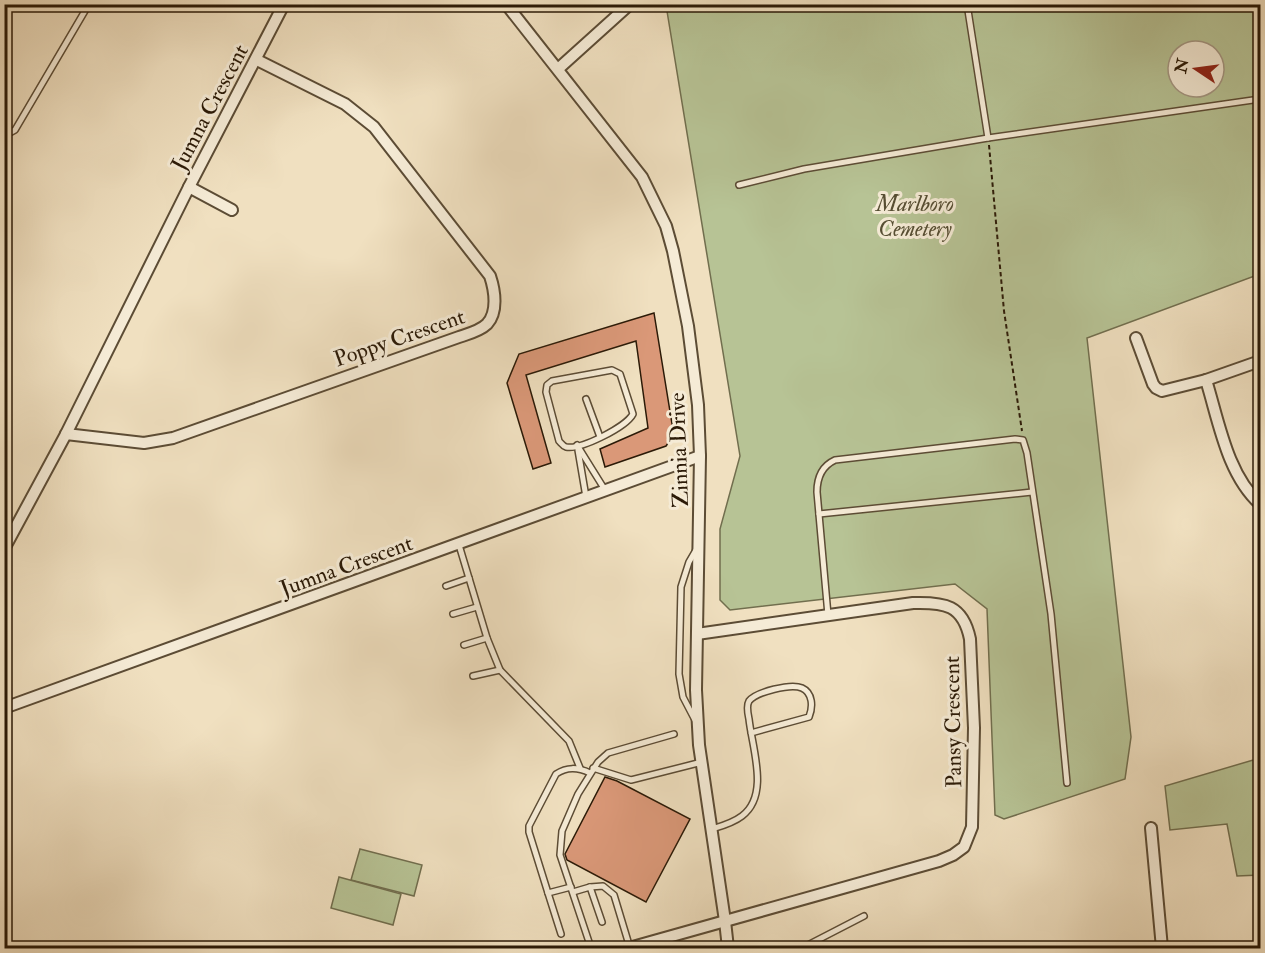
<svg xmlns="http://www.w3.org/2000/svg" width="1265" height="953" font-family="'IM FELL Double Pica',serif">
	<rect width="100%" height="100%" fill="#f0e0c0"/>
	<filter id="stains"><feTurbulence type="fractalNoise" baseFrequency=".00333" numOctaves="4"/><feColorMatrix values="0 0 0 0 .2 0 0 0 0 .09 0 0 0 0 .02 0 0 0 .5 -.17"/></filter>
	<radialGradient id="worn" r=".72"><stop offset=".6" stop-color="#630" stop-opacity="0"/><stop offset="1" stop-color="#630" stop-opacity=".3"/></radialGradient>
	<g fill="#b7c395" stroke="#716e4e" stroke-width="1.5" fill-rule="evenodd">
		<path d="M 666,5 L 1260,5 L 1260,274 L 1087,338 L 1131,737 L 1125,779 L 1004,819 L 995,815 L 987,609 L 955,584 L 730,610 L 720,600 L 720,529 L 740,456 ZM 1178,51 L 1214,51 L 1214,87 L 1178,87 Z"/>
		<path d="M 1260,758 L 1260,875 L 1237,876 L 1227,824 L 1170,830 L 1165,786 Z"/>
		<path d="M 360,849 L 422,865 L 414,896 L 351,880 Z"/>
		<path d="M 339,877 L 401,894 L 393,925 L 331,908 Z"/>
	</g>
	<g fill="#da9878" stroke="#2b1a07" stroke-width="1.5">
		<path d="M 654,313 L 673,430 L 671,439 L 666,446 L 605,467 L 600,449 L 648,428 L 636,341 L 526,375 L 551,463 L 533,469 L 507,383 L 519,354 Z"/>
		<path d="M 605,777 L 617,781 L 690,819 L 646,902 L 567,860 L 565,854 Z"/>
	</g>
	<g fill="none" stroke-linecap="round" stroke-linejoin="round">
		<g stroke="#5c4c35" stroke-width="8">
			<g id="lane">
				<path d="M 4,136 L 15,130 L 89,4"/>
				<path d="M 988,138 L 1260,99"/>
				<path d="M 739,185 L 804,169 L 988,138 L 967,4"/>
				<path d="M 612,370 L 620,374 L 633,414 C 626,427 581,450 566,447 C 563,446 561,443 559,441 L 546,392 L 547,385 L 552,381 Z"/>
				<path d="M 586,399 L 600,437"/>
				<path d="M 577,445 L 605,490"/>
				<path d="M 578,450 L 586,497"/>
				<path d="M 819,514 L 1032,492"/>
				<path d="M 459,545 L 487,638 L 500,670 L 569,741 L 580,768"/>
				<path d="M 446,586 L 469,578"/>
				<path d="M 453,614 L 477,607"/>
				<path d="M 828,615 L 817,492 C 817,478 822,466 835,460 L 1015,439 L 1023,440 L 1027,453 L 1051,614 L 1067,783"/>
				<path d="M 464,645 L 487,638"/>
				<path d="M 473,676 L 500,670"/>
				<path d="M 695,720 L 683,697 L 679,674 L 681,587 L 689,562 L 696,550"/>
				<path d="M 593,768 L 631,780 L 702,762"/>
				<path d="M 712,829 C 722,826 733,823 742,816 C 770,795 752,748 749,719 C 748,714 746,706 749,701 C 756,692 791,683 802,688 C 813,693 813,707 809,717 L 751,733"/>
				<path d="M 590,887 L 603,886 L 614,895 L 630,948"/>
				<path d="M 573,892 L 590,887 L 602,922"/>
				<path d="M 548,893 L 529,832 L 529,826 L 556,774 C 567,767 577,767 590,773"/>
				<path d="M 561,934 L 548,893 L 571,887"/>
				<path d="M 591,948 L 560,855 L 562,831 L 578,794 L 598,762 L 608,753 L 674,734"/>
				<path d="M 802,948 L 864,916"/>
			</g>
		</g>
		<g stroke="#5c4c35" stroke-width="14">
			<g id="street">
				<path d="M 506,4 L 642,177 L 666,226 L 673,251 L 688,326 L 698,405 L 700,456 L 696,690 L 699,745 L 725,921 L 728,948"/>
				<path d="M 558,69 L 630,4"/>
				<path d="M 189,187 L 232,210"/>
				<path d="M 1136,338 L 1153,384 L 1156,388 L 1162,391 L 1206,380 L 1260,361"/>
				<path d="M 1206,380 C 1219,422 1227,474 1260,504"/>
				<path d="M 66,434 L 144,443 L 173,438 L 459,337 C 468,334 480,331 487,324 C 498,312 495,291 490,276 L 374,127 L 345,104 L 257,60"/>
				<path d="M 4,549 L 66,434 L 189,187 L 284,4"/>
				<path d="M 4,708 L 700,456"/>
				<path d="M 1151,828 L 1162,948"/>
				<path d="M 629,948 L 939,861 L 953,855 L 964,847 L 972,827 L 974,728 L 970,639 C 963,605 945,602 913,603 L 697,634"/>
			</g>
		</g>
		<path stroke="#2b1a07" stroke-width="2" stroke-dasharray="4.5 3" stroke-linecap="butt" d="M 989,145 L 1004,311 L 1022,431"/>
		<use href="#lane" stroke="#f5ebd6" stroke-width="5"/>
		<use href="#street" stroke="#f5ebd6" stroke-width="10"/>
	</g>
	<g text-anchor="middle" stroke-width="6" stroke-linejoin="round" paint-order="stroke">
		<g font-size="22" fill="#2b1a07" stroke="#f5ebd6">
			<text transform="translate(209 107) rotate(-62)" y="8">Jumna Crescent</text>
			<text transform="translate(399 337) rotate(-19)" y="8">Poppy Crescent</text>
			<text transform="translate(678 450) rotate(-92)" y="8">Zinnia Drive</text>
			<text transform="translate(346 565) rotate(-20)" y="8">Jumna Crescent</text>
			<text transform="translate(952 722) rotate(-91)" y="8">Pansy Crescent</text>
		</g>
		<g font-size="22" font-style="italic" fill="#554d32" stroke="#f5ebd6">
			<text x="915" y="211">Marlboro<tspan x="915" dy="25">Cemetery</tspan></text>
		</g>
	</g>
	<rect width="1265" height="953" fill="none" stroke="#f0e0c0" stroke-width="24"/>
	<rect x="6" y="6" width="1253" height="941" fill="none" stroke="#2b1a07" stroke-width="3"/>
	<rect x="12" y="12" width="1241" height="929" fill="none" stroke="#2b1a07" stroke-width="1.5"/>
	<g transform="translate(1196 69) rotate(283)"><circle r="28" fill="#f5ebd6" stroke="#a49783" stroke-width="1.5"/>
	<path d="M0-4.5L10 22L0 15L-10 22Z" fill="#8f2418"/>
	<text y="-9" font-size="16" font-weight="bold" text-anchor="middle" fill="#2b1a07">N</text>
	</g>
	<rect width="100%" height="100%" filter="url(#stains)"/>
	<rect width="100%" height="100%" fill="url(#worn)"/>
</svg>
